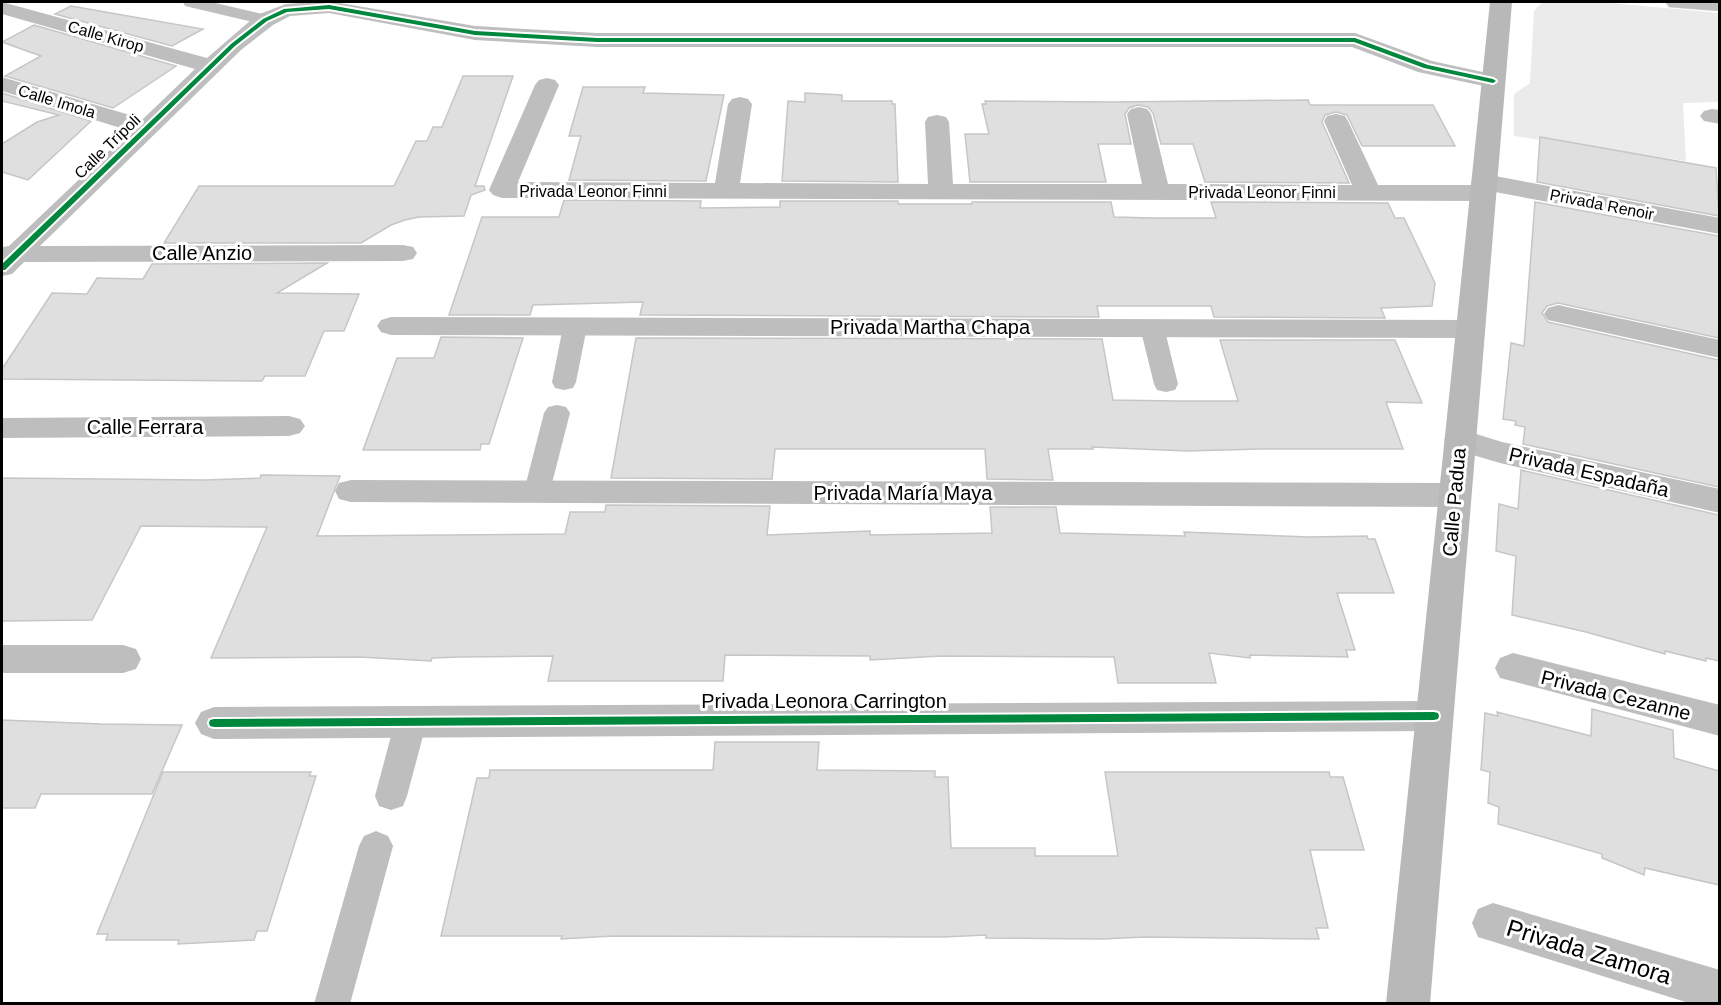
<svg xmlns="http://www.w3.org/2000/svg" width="1721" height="1005" font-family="Arial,sans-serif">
	<rect width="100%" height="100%" fill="#fff"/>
	<path fill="#ebebeb" d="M 1546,2 L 1600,2 L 1719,13 L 1719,102 L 1683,103 L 1686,161 L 1514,136 L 1514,94 L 1530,83 L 1534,11 L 1539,5 Z"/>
	<g fill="#dfdfdf" stroke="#c6c6c6" stroke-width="1.5">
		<path d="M 71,6 L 203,29 L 172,46 L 55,14 Z"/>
		<path d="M 34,25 L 176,66 L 113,108 L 5,76 L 41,56 L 2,42 Z"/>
		<path d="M 463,76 L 513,76 L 475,186 L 484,186 L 485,190 L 471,195 L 464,216 L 419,217 L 405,220 L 391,225 L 361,243 L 164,243 L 199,186 L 394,186 L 416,141 L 427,141 L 433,127 L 442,127 Z"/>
		<path d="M 583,87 L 645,87 L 643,93 L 724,95 L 706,181 L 569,180 L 581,136 L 569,136 Z"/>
		<path d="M 2,93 L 91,121 L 28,180 L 2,172 L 2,144 L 37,122 L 59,115 L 2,101 Z"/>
		<path d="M 805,93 L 842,95 L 842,101 L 892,101 L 892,104 L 895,104 L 898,182 L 782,181 L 788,101 L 805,102 Z"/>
		<path d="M 1308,100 L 1310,105 L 1433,105 L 1455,146 L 1362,146 L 1347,115 L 1336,112 L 1325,115 L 1322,122 L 1349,183 L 1205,182 L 1193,144 L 1161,144 L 1153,113 L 1148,107 L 1138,105 L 1129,108 L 1125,114 L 1131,144 L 1098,144 L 1106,182 L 970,182 L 965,134 L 989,134 L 982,104 L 986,104 L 985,101 L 1113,102 Z"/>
		<path d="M 1540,137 L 1716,168 L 1719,216 L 1537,182 Z"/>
		<path d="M 564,200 L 701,201 L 700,208 L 780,207 L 780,201 L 898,201 L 898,204 L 972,204 L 972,202 L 1111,202 L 1114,217 L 1152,218 L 1216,218 L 1211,202 L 1388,203 L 1395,218 L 1404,218 L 1435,283 L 1432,306 L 1381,308 L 1385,318 L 1214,317 L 1211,306 L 1097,306 L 1099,317 L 640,315 L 643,302 L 533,305 L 530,315 L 449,315 L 482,217 L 559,217 Z"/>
		<path d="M 1535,202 L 1719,236 L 1719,338 L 1558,303 L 1547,306 L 1542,313 L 1548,322 L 1719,360 L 1719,487 L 1523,444 L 1525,427 L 1515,425 L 1516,421 L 1503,419 L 1511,343 L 1524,346 Z"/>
		<path d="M 327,263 L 277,293 L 359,294 L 344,331 L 324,331 L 305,376 L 265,376 L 262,381 L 2,379 L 2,369 L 52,293 L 87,294 L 97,278 L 143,279 L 152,264 Z"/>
		<path d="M 441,337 L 523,338 L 489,444 L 481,444 L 480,450 L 363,450 L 397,358 L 434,358 Z"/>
		<path d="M 636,338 L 1102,339 L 1113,400 L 1176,401 L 1238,401 L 1220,340 L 1395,340 L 1422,403 L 1386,402 L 1403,449 L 1261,449 L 1187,451 L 1092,447 L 1093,449 L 1048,449 L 1053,480 L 987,479 L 985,449 L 775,449 L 772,479 L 611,478 Z"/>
		<path d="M 1521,470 L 1719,515 L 1719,661 L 1706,658 L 1706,661 L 1665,651 L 1665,654 L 1586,632 L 1512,615 L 1516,556 L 1496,551 L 1499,504 L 1518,509 Z"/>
		<path d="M 261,475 L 340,476 L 317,536 L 565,534 L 570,512 L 605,512 L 606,505 L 770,506 L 767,535 L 870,531 L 870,535 L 992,533 L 990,507 L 1056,507 L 1060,533 L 1185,536 L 1184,532 L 1309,537 L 1367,536 L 1368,539 L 1375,539 L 1394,593 L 1337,593 L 1355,650 L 1346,650 L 1348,657 L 1250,655 L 1250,658 L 1209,653 L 1216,683 L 1118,683 L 1114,657 L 942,656 L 870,660 L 870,656 L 725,655 L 723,681 L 548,681 L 553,656 L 461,657 L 432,658 L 431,661 L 360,657 L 211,658 L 267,527 L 141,526 L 92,620 L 2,621 L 2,478 L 205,480 L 260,478 Z"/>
		<path d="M 1592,709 L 1673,730 L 1674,758 L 1719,771 L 1719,885 L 1645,868 L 1644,875 L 1602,858 L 1602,854 L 1498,824 L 1499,807 L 1488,803 L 1490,772 L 1481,770 L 1485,713 L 1498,716 L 1497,712 L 1591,736 Z"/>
		<path d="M 2,720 L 101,724 L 182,725 L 152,794 L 41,794 L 35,808 L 2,808 Z"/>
		<path d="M 715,742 L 819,742 L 817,770 L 935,771 L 935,777 L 948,777 L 951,848 L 1035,848 L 1035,856 L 1118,856 L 1105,772 L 1329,772 L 1330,777 L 1343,777 L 1364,850 L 1310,850 L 1328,928 L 1316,928 L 1319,939 L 1145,937 L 1102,939 L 986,938 L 986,935 L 944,937 L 614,936 L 561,939 L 562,936 L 441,936 L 477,778 L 489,778 L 490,770 L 713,770 Z"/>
		<path d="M 163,772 L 311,772 L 309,776 L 316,776 L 267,931 L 257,931 L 254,940 L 178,944 L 179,940 L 106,940 L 108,934 L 97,934 Z"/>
	</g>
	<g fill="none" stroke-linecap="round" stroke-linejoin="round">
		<g stroke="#dbdbdb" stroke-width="1">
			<path id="highway" d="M 1666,2 L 1720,2 L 1720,11 L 1669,7 Z"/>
		</g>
		<g fill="#bebebe" fill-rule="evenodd">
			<path d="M 183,2 L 211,2 L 271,16 L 274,20 L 271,24 L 265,25 L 185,6 Z"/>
			<path d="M 575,320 L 583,322 L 587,327 L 576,382 L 573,388 L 564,390 L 555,388 L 552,382 L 563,327 L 567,322 Z"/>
			<path d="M 1152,320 L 1160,322 L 1164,327 L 1178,384 L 1175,390 L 1166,392 L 1157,390 L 1154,384 L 1140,327 L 1144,322 Z"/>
			<path d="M 557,405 L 566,407 L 570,413 L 550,491 L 546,498 L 537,500 L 528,498 L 524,491 L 544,413 L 548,407 Z"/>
			<path d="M 411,708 L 422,712 L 427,721 L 407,796 L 403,806 L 391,810 L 379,806 L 375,796 L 395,721 L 400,712 Z"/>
			<path d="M 376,831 L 388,836 L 393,846 L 350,1004 L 314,1004 L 359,846 L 364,836 Z"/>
		</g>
		<g fill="#bebebe" fill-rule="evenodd">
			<path d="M 2,2 L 207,58 L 257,15 L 286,4 L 315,2 L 334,2 L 475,26 L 597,33 L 1355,33 L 1432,61 L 1501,76 L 1505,81 L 1501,86 L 1493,88 L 1418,72 L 1352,47 L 597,47 L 475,40 L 329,13 L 290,16 L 273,25 L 241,50 L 40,246 L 403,245 L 413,247 L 417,253 L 413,259 L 403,261 L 24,262 L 12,274 L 2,276 L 2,247 L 9,246 L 130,131 L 2,91 L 2,77 L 143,119 L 195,69 L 2,14 Z"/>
			<path d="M 547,78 L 555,80 L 559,85 L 518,182 L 715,183 L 728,104 L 732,99 L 740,97 L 748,99 L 752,104 L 740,183 L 928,184 L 925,122 L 928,117 L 937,115 L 946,117 L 949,122 L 953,184 L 1142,184 L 1127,114 L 1131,109 L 1139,107 L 1147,109 L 1151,114 L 1168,184 L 1352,185 L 1324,121 L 1327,116 L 1336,114 L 1345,116 L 1348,121 L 1378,185 L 1473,185 L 1471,182 L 1475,177 L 1484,174 L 1720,218 L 1720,234 L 1495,192 L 1492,198 L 1483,201 L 502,198 L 493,195 L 489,190 L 535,85 L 539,80 Z"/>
			<path d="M 1712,109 L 1720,110 L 1720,124 L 1704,121 L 1700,116 L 1704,111 Z"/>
			<path d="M 1558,305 L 1720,340 L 1720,358 L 1548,320 L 1544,314 L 1548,308 Z"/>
			<path d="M 391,317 L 1470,320 L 1480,323 L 1484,329 L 1480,335 L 1470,338 L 391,335 L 381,332 L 377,326 L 381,320 Z"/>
			<path d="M 289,416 L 300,419 L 305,426 L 300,433 L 289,436 L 2,438 L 2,418 Z"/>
			<path d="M 1460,429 L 1502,442 L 1720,489 L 1720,513 L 1500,463 L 1449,448 L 1444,440 L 1449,432 Z"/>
			<path d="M 351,480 L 1455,483 L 1467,487 L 1471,495 L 1467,503 L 1455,507 L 351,502 L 339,499 L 335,491 L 339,483 Z"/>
			<path d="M 2,645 L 123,645 L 136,649 L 141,659 L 136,669 L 123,673 L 2,673 Z"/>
			<path d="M 1513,653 L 1720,705 L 1720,736 L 1500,678 L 1495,668 L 1500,658 Z"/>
			<path d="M 1434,701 L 1447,705 L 1453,716 L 1447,727 L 1434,731 L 214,739 L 201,734 L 195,723 L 201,712 L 214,707 Z"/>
			<path d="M 1493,903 L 1720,970 L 1720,1004 L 1692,1004 L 1478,937 L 1472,923 L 1478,909 Z"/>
		</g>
		<path fill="#b8b8b8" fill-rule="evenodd" d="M 1490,2 L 1512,2 L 1430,1004 L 1386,1004 Z"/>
		<use href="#highway" fill="#bebebe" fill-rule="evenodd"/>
		<g stroke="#fff" stroke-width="4">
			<g id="cycleway">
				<path d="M 329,5 L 475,31 L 597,38 L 1355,38 L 1428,65 L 1493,79 L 1496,81 L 1493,83 L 1424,68 L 1354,42 L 597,42 L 475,35 L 329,9 L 287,12 L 267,21 L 235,46 L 5,270 L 2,270 L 2,264 L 231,44 L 263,19 L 284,9 Z"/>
				<path d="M 1434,712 L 1438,713 L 1439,716 L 1438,719 L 1434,720 L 214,727 L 210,726 L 209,723 L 210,720 L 214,719 Z"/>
			</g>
		</g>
		<use href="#cycleway" fill="#00873e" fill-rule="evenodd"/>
	</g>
	<g text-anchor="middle" stroke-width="6" stroke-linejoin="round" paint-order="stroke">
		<g font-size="16" fill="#000" stroke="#fff">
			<text transform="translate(106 36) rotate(16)" y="6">Calle Kirop</text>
			<text transform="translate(57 101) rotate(17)" y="6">Calle Imola</text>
			<text transform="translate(107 146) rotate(-44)" y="6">Calle Trípoli</text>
			<text x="593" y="197">Privada Leonor Finni</text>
			<text x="1262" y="198">Privada Leonor Finni</text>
			<text transform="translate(1602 204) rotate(11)" y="6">Privada Renoir</text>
		</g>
		<g font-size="20" fill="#000" stroke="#fff">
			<text x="202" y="260">Calle Anzio</text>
			<text x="930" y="334">Privada Martha Chapa</text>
			<text x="145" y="434">Calle Ferrara</text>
			<text transform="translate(1589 472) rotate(13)" y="7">Privada Espadaña</text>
			<text x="903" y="500">Privada María Maya</text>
			<text transform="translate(1454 502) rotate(-85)" y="7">Calle Padua</text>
			<text transform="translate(1616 695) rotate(14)" y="7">Privada Cezanne</text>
			<text x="824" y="708">Privada Leonora Carrington</text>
		</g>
		<g font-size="24" fill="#000" stroke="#fff">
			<text transform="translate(1589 952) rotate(17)" y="8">Privada Zamora</text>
		</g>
	</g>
	<rect width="1721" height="1005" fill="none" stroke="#000000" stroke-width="6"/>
</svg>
